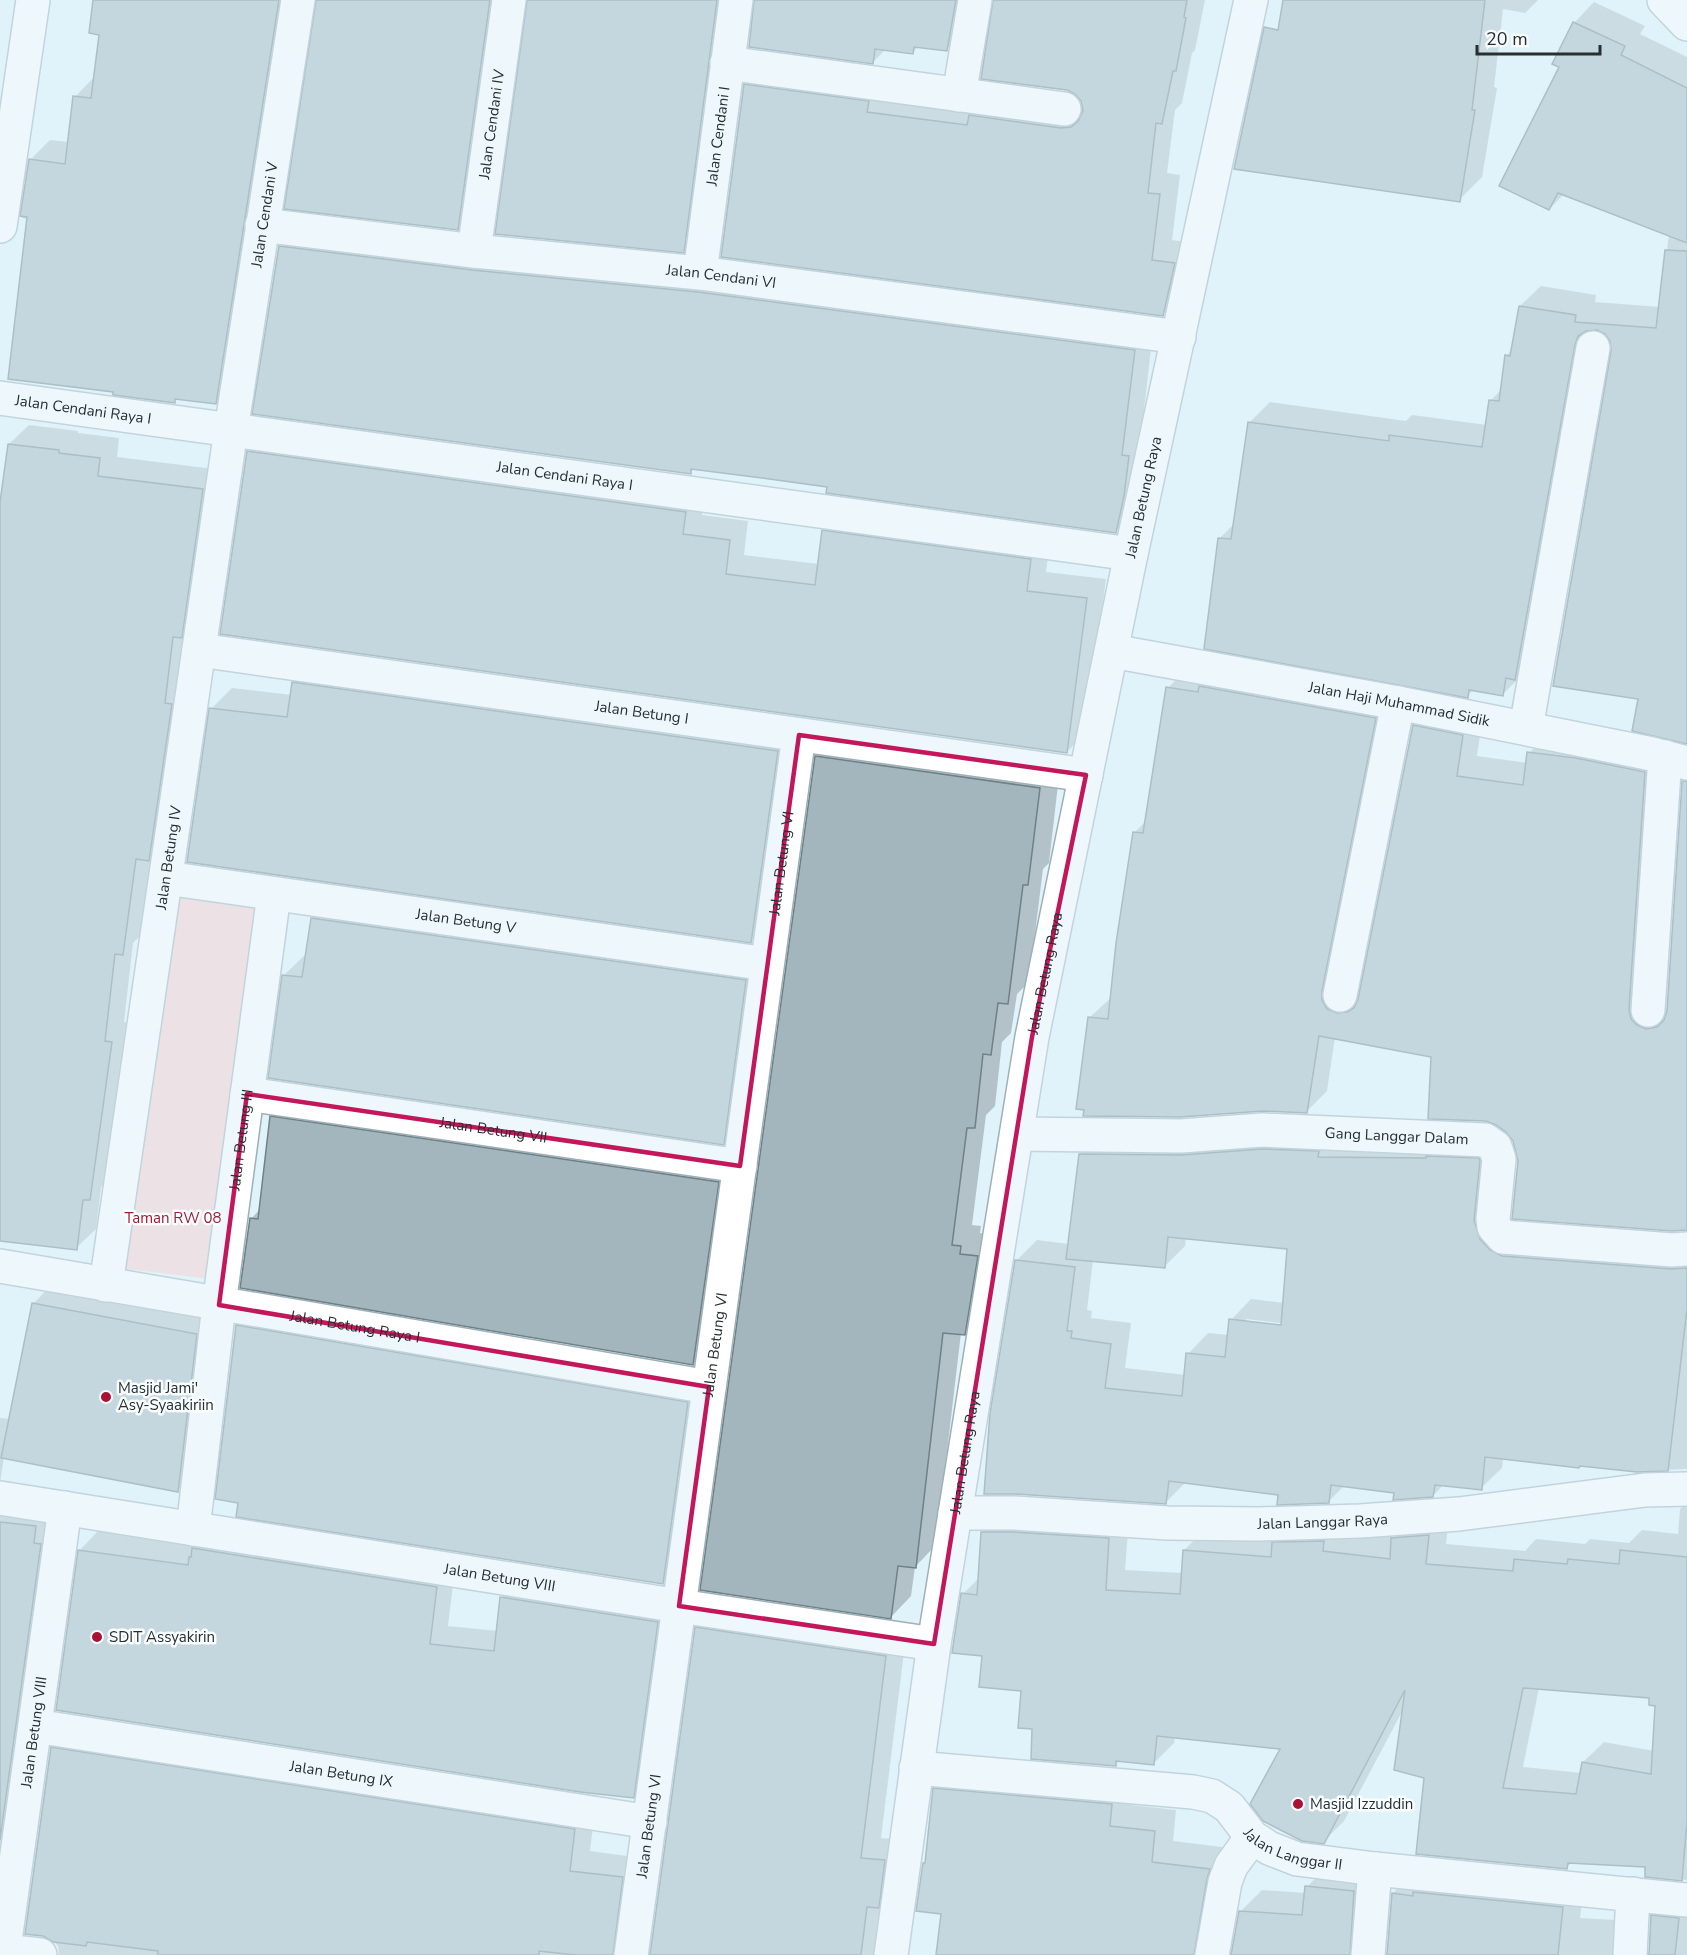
<svg xmlns="http://www.w3.org/2000/svg" width="1687" height="1955" font-family="'Nunito Sans',sans-serif">
	<rect width="100%" height="100%" fill="#e0f3fa"/>
	<path fill="#fbcccd" d="M 168,889 L 267,899 L 219,1280 L 111,1267 Z"/>
	<g fill="#0003" fill-rule="evenodd">
		<path d="M 94,0 L 295,0 L 236,383 L 215,403 L 178,398 L 174,401 L 115,390 L 28,219 L 22,218 L 30,160 L 50,140 L 69,142 L 75,97 L 96,75 L 100,33 Z"/>
		<path d="M 318,0 L 507,0 L 478,208 L 457,229 Z"/>
		<path d="M 529,0 L 734,0 L 703,231 L 683,251 Z"/>
		<path d="M 756,0 L 972,0 L 967,29 L 947,49 L 919,46 L 912,53 L 886,49 L 873,62 Z"/>
		<path d="M 995,0 L 1205,0 L 1195,50 L 1192,53 L 1182,103 L 1175,110 L 1167,173 L 1180,175 L 1172,240 L 1194,243 L 1183,294 L 1163,314 L 745,85 L 765,65 L 1084,108 L 1082,101 Z"/>
		<path d="M 1292,0 L 1538,0 L 1525,13 L 1503,9 L 1494,87 L 1497,88 L 1482,177 L 1459,200 Z"/>
		<path d="M 1594,2 L 1645,26 L 1640,34 L 1687,57 L 1687,742 L 1640,698 L 1613,351 L 1612,340 L 1606,332 L 1594,328 L 1536,658 L 1523,674 L 1503,694 L 1474,689 L 1467,696 L 1220,538 L 1235,523 L 1249,423 L 1270,402 L 1406,421 L 1412,415 L 1487,425 L 1490,401 L 1502,389 L 1506,356 L 1513,349 L 1520,306 L 1541,286 L 1596,295 L 1595,302 L 1660,307 L 1669,234 L 1564,194 L 1549,209 L 1561,66 L 1574,23 Z"/>
		<path d="M 299,227 L 1153,331 L 1141,436 L 1135,512 L 1116,531 L 829,486 L 695,468 L 690,473 L 280,247 Z"/>
		<path d="M 29,425 L 78,431 L 78,433 L 119,438 L 117,457 L 222,470 L 142,934 L 133,943 L 124,1022 L 131,1023 L 109,1179 L 101,1187 L 96,1229 L 76,1248 L 0,1239 L 0,501 L 2,499 L 9,444 Z"/>
		<path d="M 268,432 L 705,492 L 702,515 L 748,521 L 744,555 L 819,564 L 823,531 L 843,511 L 1050,540 L 1046,572 L 1106,579 L 1086,732 L 1067,752 L 248,452 Z"/>
		<path d="M 314,662 L 798,730 L 772,920 L 751,941 L 211,709 L 232,688 L 292,695 L 293,683 Z"/>
		<path d="M 1188,667 L 1396,698 L 1348,988 L 1358,993 L 1361,993 L 1414,726 L 1435,705 L 1483,715 L 1477,756 L 1528,763 L 1529,753 L 1550,732 L 1665,751 L 1658,1005 L 1668,1009 L 1684,782 L 1687,778 L 1687,1229 L 1519,1161 L 1514,1140 L 1432,1056 L 1335,1037 L 1327,1091 L 1306,1112 L 1090,1017 L 1112,997 L 1135,832 L 1146,821 L 1168,688 Z"/>
		<path d="M 837,736 L 1060,767 L 1049,863 L 1043,869 L 1029,982 L 1017,994 L 1011,1033 L 1002,1042 L 995,1106 L 986,1115 L 972,1225 L 981,1226 L 980,1233 L 998,1235 L 985,1312 L 964,1333 L 961,1333 L 936,1545 L 915,1567 L 911,1596 L 891,1617 L 816,756 Z"/>
		<path d="M 333,897 L 767,959 L 744,1122 L 723,1143 L 283,976 L 305,955 L 307,955 L 312,918 Z"/>
		<path d="M 292,1096 L 738,1162 L 713,1343 L 693,1364 L 251,1219 L 260,1209 L 272,1117 Z"/>
		<path d="M 1101,1134 L 1499,1138 L 1510,1229 L 1687,1248 L 1687,1469 L 1637,1471 L 1503,1458 L 1502,1468 L 1481,1488 L 1444,1484 L 1433,1496 L 1345,1485 L 1328,1502 L 1280,1493 L 1186,1482 L 1165,1503 L 1016,1261 L 1037,1240 L 1069,1244 L 1080,1154 ZM 1186,1237 L 1289,1248 L 1284,1303 L 1251,1299 L 1231,1320 L 1229,1335 L 1208,1333 L 1188,1354 L 1186,1375 L 1125,1368 L 1131,1323 L 1091,1318 L 1092,1311 L 1087,1310 L 1093,1260 L 1164,1267 L 1185,1246 ZM 1246,1319 L 1289,1324 L 1288,1327 L 1246,1322 Z"/>
		<path d="M 52,1284 L 216,1315 L 198,1470 L 178,1490 L 4,1457 L 0,1483 L 0,1418 L 11,1419 L 33,1304 Z"/>
		<path d="M 256,1307 L 706,1384 L 681,1564 L 663,1583 L 240,1502 L 237,1326 Z"/>
		<path d="M 0,1499 L 56,1506 L 4,1931 L 34,1951 L 59,1954 L 58,1946 L 51,1938 L 52,1748 L 72,1728 L 595,1809 L 590,1851 L 642,1858 L 640,1950 L 652,1954 L 696,1628 L 717,1608 L 906,1636 L 881,1838 L 905,1840 L 876,1955 L 0,1955 Z"/>
		<path d="M 1687,1502 L 1687,1880 L 1646,1876 L 1647,1865 L 1572,1862 L 1566,1868 L 1425,1777 L 1404,1708 L 1344,1821 L 1323,1842 L 1282,1748 L 1175,1737 L 1174,1743 L 1153,1764 L 1120,1760 L 1115,1765 L 1034,1728 L 1023,1690 L 983,1655 L 963,1594 L 980,1577 L 983,1532 L 1004,1512 L 1129,1518 L 1125,1570 L 1183,1573 L 1184,1550 L 1205,1530 L 1343,1530 L 1394,1537 L 1413,1518 L 1449,1515 L 1446,1544 L 1525,1551 L 1536,1539 L 1585,1544 L 1590,1539 L 1629,1543 L 1642,1530 L 1678,1534 L 1680,1509 ZM 1539,1688 L 1651,1697 L 1656,1704 L 1654,1751 L 1604,1742 L 1583,1762 L 1581,1773 L 1523,1767 Z"/>
		<path d="M 98,1531 L 197,1545 L 455,1568 L 448,1626 L 498,1631 L 502,1597 L 521,1579 L 676,1603 L 652,1777 L 633,1796 L 80,1550 Z"/>
		<path d="M 956,1767 L 1133,1783 L 1131,1805 L 1176,1810 L 1173,1841 L 1230,1848 L 1221,1948 L 1231,1953 L 1233,1953 L 1240,1912 L 1262,1890 L 1306,1893 L 1307,1887 L 1328,1865 L 1375,1870 L 1378,1949 L 1388,1953 L 1393,1893 L 1415,1872 L 1584,1886 L 1580,1918 L 1633,1921 L 1641,1949 L 1650,1953 L 1652,1916 L 1674,1894 L 1687,1896 L 1687,1955 L 937,1955 L 943,1912 L 927,1861 L 934,1789 Z"/>
	</g>
	<g fill="#a4b6bd" stroke="#6f8086" stroke-width="1.5" fill-rule="evenodd">
		<path d="M 93,0 L 279,0 L 216,404 L 175,399 L 175,403 L 160,401 L 113,395 L 113,392 L 8,379 L 27,217 L 20,216 L 29,159 L 65,164 L 73,96 L 91,98 L 99,35 L 89,33 Z"/>
		<path d="M 316,0 L 490,0 L 458,230 L 284,209 Z"/>
		<path d="M 527,0 L 717,0 L 684,253 L 495,234 Z"/>
		<path d="M 754,0 L 956,0 L 947,51 L 914,47 L 913,54 L 875,49 L 873,64 L 749,47 Z"/>
		<path d="M 993,0 L 1187,0 L 1184,17 L 1186,18 L 1176,71 L 1173,71 L 1162,124 L 1156,123 L 1148,193 L 1160,194 L 1152,260 L 1175,263 L 1163,316 L 721,257 L 744,84 L 869,101 L 867,112 L 967,125 L 969,115 L 1061,128 L 1071,127 L 1078,121 L 1083,111 L 1081,101 L 1075,94 L 1067,90 L 981,79 Z"/>
		<path d="M 1283,0 L 1485,0 L 1472,110 L 1475,110 L 1460,202 L 1234,169 L 1264,27 L 1278,30 Z"/>
		<path d="M 1573,22 L 1625,46 L 1621,55 L 1687,88 L 1687,243 L 1558,193 L 1549,210 L 1499,186 L 1559,67 L 1552,64 Z"/>
		<path d="M 279,246 L 472,270 L 698,292 L 1135,350 L 1122,455 L 1129,456 L 1124,496 L 1116,533 L 826,493 L 827,487 L 762,478 L 691,469 L 691,474 L 252,414 Z"/>
		<path d="M 1665,250 L 1687,251 L 1687,744 L 1632,731 L 1638,699 L 1553,686 L 1611,351 L 1610,341 L 1605,334 L 1597,330 L 1586,331 L 1578,336 L 1575,345 L 1515,680 L 1506,678 L 1503,696 L 1469,690 L 1468,698 L 1204,649 L 1218,538 L 1231,539 L 1248,422 L 1389,441 L 1389,435 L 1482,447 L 1489,400 L 1499,401 L 1505,355 L 1510,356 L 1519,306 L 1576,315 L 1575,322 L 1656,328 Z"/>
		<path d="M 8,444 L 59,450 L 59,453 L 100,458 L 98,476 L 203,489 L 182,638 L 173,637 L 165,703 L 172,704 L 149,861 L 136,859 L 123,955 L 115,954 L 105,1041 L 112,1042 L 90,1200 L 83,1200 L 77,1250 L 0,1241 L 0,502 Z"/>
		<path d="M 247,451 L 686,512 L 683,534 L 730,540 L 726,574 L 815,585 L 822,530 L 1031,559 L 1027,591 L 1087,598 L 1067,753 L 220,634 Z"/>
		<path d="M 292,682 L 778,751 L 751,943 L 187,862 L 209,708 L 287,717 Z"/>
		<path d="M 1199,686 L 1376,718 L 1322,991 L 1322,1000 L 1327,1009 L 1337,1013 L 1347,1012 L 1354,1008 L 1358,999 L 1413,725 L 1463,735 L 1457,776 L 1523,785 L 1527,752 L 1576,758 L 1645,772 L 1629,1009 L 1631,1019 L 1637,1025 L 1646,1029 L 1657,1027 L 1664,1020 L 1667,1011 L 1682,781 L 1687,781 L 1687,1230 L 1672,1231 L 1512,1219 L 1518,1161 L 1513,1141 L 1506,1132 L 1496,1125 L 1486,1121 L 1428,1119 L 1431,1057 L 1319,1036 L 1307,1113 L 1263,1111 L 1180,1117 L 1083,1116 L 1084,1110 L 1076,1109 L 1088,1017 L 1108,1019 L 1116,943 L 1133,832 L 1143,833 L 1166,687 L 1198,692 Z"/>
		<path d="M 815,756 L 1040,788 L 1028,885 L 1023,885 L 1008,1004 L 998,1003 L 991,1055 L 983,1054 L 975,1128 L 967,1128 L 952,1245 L 961,1246 L 960,1254 L 978,1256 L 965,1335 L 943,1333 L 916,1568 L 898,1566 L 891,1619 L 700,1590 Z"/>
		<path d="M 311,918 L 746,980 L 724,1145 L 268,1078 L 282,975 L 302,977 Z"/>
		<path d="M 270,1116 L 719,1182 L 693,1365 L 240,1288 L 250,1218 L 258,1219 Z"/>
		<path d="M 1262,1149 L 1319,1151 L 1318,1157 L 1426,1158 L 1426,1156 L 1479,1158 L 1480,1161 L 1474,1221 L 1480,1239 L 1490,1250 L 1502,1256 L 1671,1269 L 1687,1268 L 1687,1309 L 1668,1471 L 1637,1472 L 1580,1466 L 1579,1468 L 1485,1457 L 1482,1490 L 1435,1485 L 1433,1497 L 1393,1500 L 1394,1493 L 1331,1485 L 1329,1503 L 1277,1505 L 1278,1495 L 1169,1481 L 1166,1504 L 1015,1494 L 984,1494 L 990,1413 L 1015,1260 L 1075,1267 L 1067,1331 L 1072,1331 L 1071,1338 L 1111,1344 L 1105,1388 L 1182,1396 L 1186,1353 L 1225,1357 L 1229,1319 L 1281,1325 L 1287,1249 L 1168,1237 L 1165,1268 L 1066,1259 L 1079,1154 L 1181,1155 Z"/>
		<path d="M 32,1303 L 197,1334 L 178,1492 L 1,1458 Z"/>
		<path d="M 236,1325 L 688,1402 L 663,1584 L 236,1517 L 238,1503 L 215,1499 Z"/>
		<path d="M 0,1522 L 36,1526 L 34,1543 L 41,1544 L 0,1840 Z"/>
		<path d="M 981,1532 L 1013,1532 L 1109,1538 L 1106,1590 L 1180,1594 L 1183,1550 L 1271,1557 L 1272,1542 L 1324,1541 L 1323,1551 L 1390,1559 L 1391,1538 L 1429,1535 L 1426,1564 L 1513,1571 L 1514,1559 L 1567,1564 L 1568,1559 L 1619,1564 L 1620,1550 L 1687,1557 L 1687,1821 L 1682,1881 L 1645,1877 L 1645,1867 L 1568,1863 L 1567,1869 L 1416,1854 L 1424,1778 L 1394,1770 L 1405,1690 L 1324,1844 L 1302,1841 L 1263,1821 L 1250,1804 L 1280,1749 L 1157,1736 L 1154,1765 L 1116,1761 L 1116,1766 L 1031,1759 L 1032,1729 L 1018,1728 L 1021,1691 L 979,1687 L 982,1656 L 952,1653 L 961,1593 L 977,1595 ZM 1523,1688 L 1649,1698 L 1649,1705 L 1655,1706 L 1651,1774 L 1582,1762 L 1576,1794 L 1503,1788 Z"/>
		<path d="M 192,1548 L 437,1587 L 430,1644 L 494,1651 L 500,1597 L 658,1622 L 634,1798 L 580,1792 L 56,1710 L 78,1550 L 188,1565 L 189,1557 L 191,1557 Z"/>
		<path d="M 695,1627 L 886,1656 L 861,1858 L 885,1860 L 879,1908 L 867,1907 L 861,1955 L 650,1955 Z"/>
		<path d="M 51,1747 L 575,1829 L 570,1871 L 623,1877 L 613,1955 L 575,1955 L 539,1951 L 539,1955 L 158,1955 L 158,1951 L 87,1942 L 86,1946 L 53,1942 L 43,1936 L 25,1934 Z"/>
		<path d="M 933,1788 L 1112,1804 L 1110,1826 L 1155,1831 L 1152,1862 L 1210,1869 L 1207,1879 L 1194,1955 L 936,1955 L 941,1914 L 916,1911 L 923,1863 L 925,1863 Z"/>
		<path d="M 1305,1886 L 1354,1891 L 1350,1955 L 1231,1955 L 1239,1911 L 1302,1915 Z"/>
		<path d="M 1413,1892 L 1563,1907 L 1558,1955 L 1387,1955 L 1392,1893 L 1413,1896 Z"/>
		<path d="M 1651,1915 L 1679,1918 L 1675,1955 L 1649,1955 Z"/>
	</g>
	<g fill="none" stroke-linecap="round" stroke-linejoin="round">
		<g stroke="#9eb0b7" stroke-width="36">
			<g id="minor">
				<path d="M 727,63 L 1064,109"/>
				<path d="M 959,95 L 975,0"/>
				<path id="s1" d="M 262,225 L 474,251 L 700,273 L 1179,337"/>
				<path d="M 0,226 L 33,0"/>
				<path id="s2" d="M 474,251 L 509,0"/>
				<path id="s3" d="M 700,273 L 736,0"/>
				<path id="s4" d="M 0,398 L 1131,554"/>
				<path id="s5" d="M 199,650 L 1086,775"/>
				<path id="s6" d="M 1112,651 L 1398,703 L 1652,754 L 1687,763"/>
				<path d="M 1526,728 L 1593,348"/>
				<path id="s7" d="M 166,878 L 767,964"/>
				<path d="M 1340,995 L 1398,703"/>
				<path d="M 1648,1010 L 1665,757"/>
				<path id="s8" d="M 247,1094 L 740,1166"/>
				<path id="s9" d="M 1017,1134 L 1181,1136 L 1262,1130 L 1485,1140 L 1495,1147 L 1499,1159 L 1493,1219 L 1494,1227 L 1503,1237 L 1672,1250 L 1687,1249"/>
				<path id="s10" d="M 0,1266 L 709,1387"/>
				<path id="s11" d="M 106,1285 L 231,430 L 298,0"/>
				<path id="s12" d="M 0,1498 L 679,1606 L 934,1644"/>
				<path id="s13" d="M 955,1513 L 1014,1513 L 1168,1523 L 1259,1524 L 1360,1521 L 1459,1514 L 1645,1490 L 1687,1489"/>
				<path id="s14" d="M 193,1529 L 219,1305 L 274,894"/>
				<path id="s15" d="M 35,1726 L 650,1822"/>
				<path id="s16" d="M 916,1768 L 1193,1792 L 1212,1796 L 1229,1807 L 1252,1837 L 1269,1848 L 1297,1859 L 1375,1869 L 1687,1900"/>
				<path d="M 4,1951 L 40,1955"/>
				<path id="s17" d="M 3,1955 L 65,1508"/>
				<path id="s18" d="M 631,1955 L 799,735"/>
				<path id="s19" d="M 891,1955 L 934,1644 L 1032,1037 L 1131,554 L 1251,0"/>
				<path d="M 1212,1955 L 1225,1882 L 1231,1866 L 1252,1837"/>
				<path d="M 1368,1955 L 1375,1869"/>
				<path d="M 1630,1955 L 1633,1894"/>
			</g>
		</g>
		<g stroke="#9eb0b7" stroke-width="36">
			<path id="tertiary" d="M 1664,0 L 1687,24"/>
		</g>
		<use href="#minor" stroke="#fff" stroke-width="33"/>
		<use href="#tertiary" stroke="#fff" stroke-width="33"/>
	</g>
	<path d="M0 0H1687V1955H0ZM 799,735 L 1086,775 L 1032,1037 L 934,1644 L 679,1606 L 709,1387 L 219,1305 L 247,1094 L 740,1166 Z" fill="#e0f3fa" fill-opacity=".55" fill-rule="evenodd"/>
	<path fill="none" stroke="#c2185b" stroke-width="4.5" stroke-linejoin="round" d="M 799,735 L 1086,775 L 1032,1037 L 934,1644 L 679,1606 L 709,1387 L 219,1305 L 247,1094 L 740,1166 Z"/>
	<g fill="#a91137" stroke="#f9fdfe" stroke-width="2">
		<circle cx="106" cy="1397" r="6"/>
		<circle cx="97" cy="1637" r="6"/>
		<circle cx="1298" cy="1804" r="6"/>
	</g>
	<g text-anchor="middle" stroke-width="5" stroke-linejoin="round" paint-order="stroke">
		<g font-size="15" fill="#272f31" stroke="#f9fdfe">
			<text dy="5" stroke="none"><textPath href="#s2" startOffset="128">Jalan Cendani IV</textPath></text>
			<text dy="5" stroke="none"><textPath href="#s3" startOffset="138">Jalan Cendani I</textPath></text>
			<text dy="5" stroke="none"><textPath href="#s11" startOffset="1082">Jalan Cendani V</textPath></text>
			<text dy="5" stroke="none"><textPath href="#s1" startOffset="462">Jalan Cendani VI</textPath></text>
			<text dy="5" stroke="none"><textPath href="#s4" startOffset="84">Jalan Cendani Raya I</textPath></text>
			<text dy="5" stroke="none"><textPath href="#s4" startOffset="570">Jalan Cendani Raya I</textPath></text>
			<text dy="5" stroke="none"><textPath href="#s19" startOffset="1480">Jalan Betung Raya</textPath></text>
			<text dy="5" stroke="none"><textPath href="#s6" startOffset="292">Jalan Haji Muhammad Sidik</textPath></text>
			<text dy="5" stroke="none"><textPath href="#s5" startOffset="447">Jalan Betung I</textPath></text>
			<text dy="5" stroke="none"><textPath href="#s11" startOffset="432">Jalan Betung IV</textPath></text>
			<text dy="5" stroke="none"><textPath href="#s18" startOffset="1102">Jalan Betung VI</textPath></text>
			<text dy="5" stroke="none"><textPath href="#s7" startOffset="303">Jalan Betung V</textPath></text>
			<text dy="5" stroke="none"><textPath href="#s19" startOffset="994">Jalan Betung Raya</textPath></text>
			<text dy="5" stroke="none"><textPath href="#s8" startOffset="249">Jalan Betung VII</textPath></text>
			<text dy="5" stroke="none"><textPath href="#s9" startOffset="380">Gang Langgar Dalam</textPath></text>
			<text dy="5" stroke="none"><textPath href="#s14" startOffset="392">Jalan Betung III</textPath></text>
			<text dy="5" stroke="none"><textPath href="#s10" startOffset="360">Jalan Betung Raya I</textPath></text>
			<text dy="5" stroke="none"><textPath href="#s18" startOffset="616">Jalan Betung VI</textPath></text>
			<text dy="5" stroke="none"><textPath href="#s19" startOffset="508">Jalan Betung Raya</textPath></text>
			<text dy="5" stroke="none"><textPath href="#s13" startOffset="368">Jalan Langgar Raya</textPath></text>
			<text dy="5" stroke="none"><textPath href="#s12" startOffset="506">Jalan Betung VIII</textPath></text>
			<text dy="5" stroke="none"><textPath href="#s17" startOffset="225">Jalan Betung VIII</textPath></text>
			<text dy="5" stroke="none"><textPath href="#s15" startOffset="310">Jalan Betung IX</textPath></text>
			<text dy="5" stroke="none"><textPath href="#s18" startOffset="130">Jalan Betung VI</textPath></text>
			<text dy="5" stroke="none"><textPath href="#s16" startOffset="399">Jalan Langgar II</textPath></text>
		</g>
		<g font-size="15" fill="#982037" stroke="#f9fdfe">
			<text x="173" y="1223">Taman RW 08</text>
		</g>
		<g font-size="15" fill="#272f31" stroke="#f9fdfe" text-anchor="start">
			<text x="118" y="1393">Masjid Jami'<tspan x="118" dy="17">Asy-Syaakiriin</tspan></text>
			<text x="109" y="1642">SDIT Assyakirin</text>
			<text x="1310" y="1809">Masjid Izzuddin</text>
		</g>
	</g>
	<path d="M1477 45v9h123v-9" fill="none" stroke="#272f31" stroke-width="3"/>
	<text x="1486" y="45" font-size="18" fill="#272f31" stroke="#f9fdfe" stroke-width="4.5" paint-order="stroke">20 m</text>
</svg>
